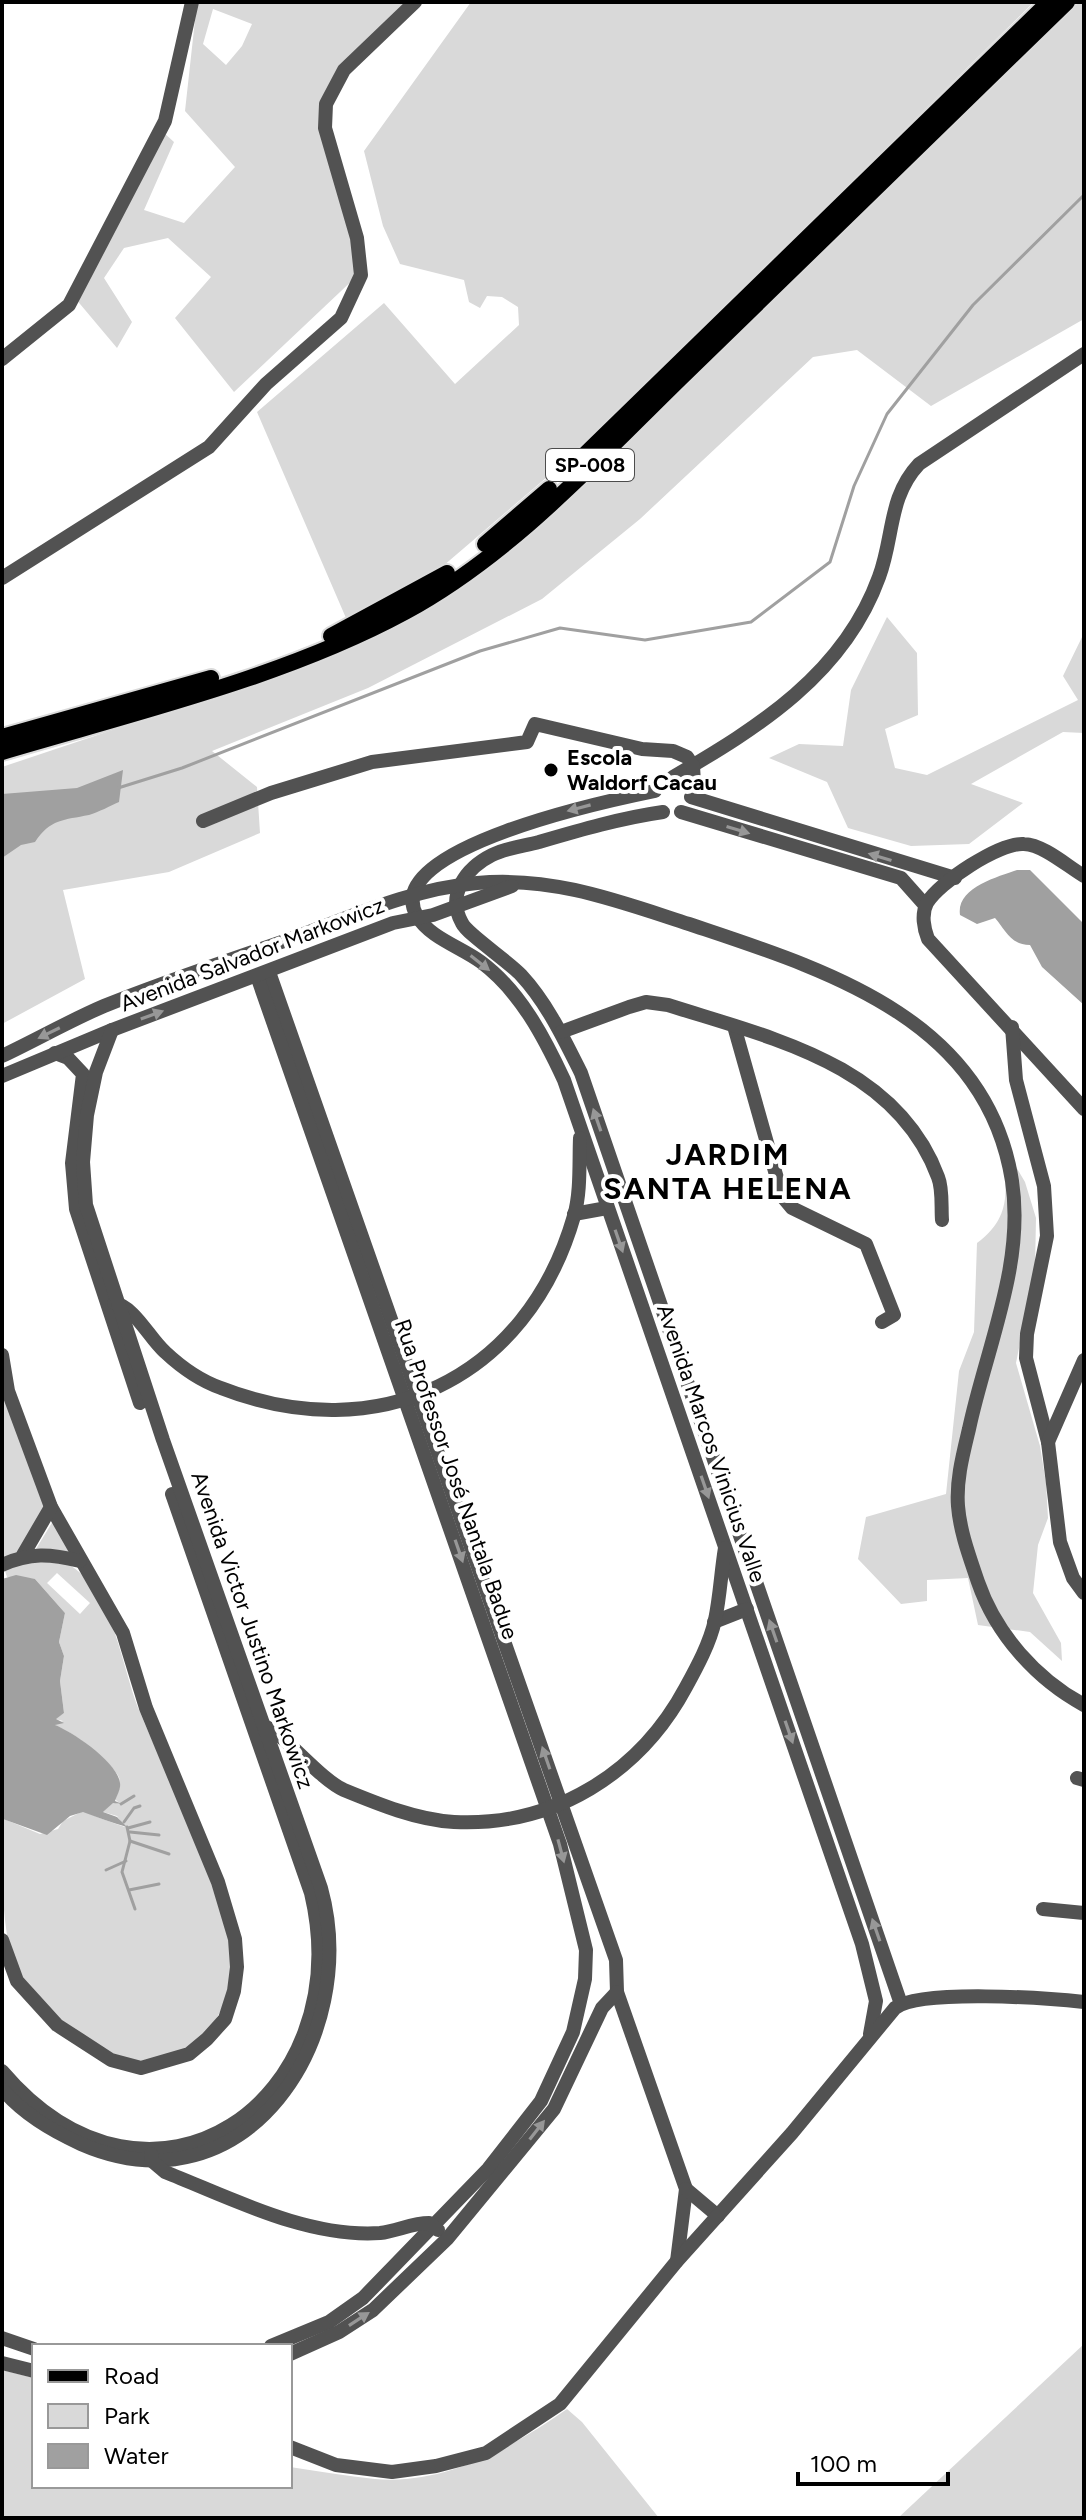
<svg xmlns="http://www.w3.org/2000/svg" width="1086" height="2520" font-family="Figtree,sans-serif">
	<rect width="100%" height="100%" fill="#fff"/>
	<g fill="#d9d9d9" fill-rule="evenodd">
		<path d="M 197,2 L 406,2 L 347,58 L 321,113 L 355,239 L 358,275 L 234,392 L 175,318 L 211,277 L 168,238 L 124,248 L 104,278 L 132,322 L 117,348 L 75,298 L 163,132 L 174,142 L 144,210 L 184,223 L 235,167 L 185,111 ZM 213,9 L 252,24 L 242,46 L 226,65 L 203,44 Z"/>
		<path d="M 471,2 L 1034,2 L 581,448 L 436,572 L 346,618 L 257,412 L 384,303 L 455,384 L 519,325 L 518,307 L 502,297 L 487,296 L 480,308 L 469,302 L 464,280 L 400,264 L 383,226 L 364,151 Z"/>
		<path d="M 1079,2 L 1084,2 L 1084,319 L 931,406 L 857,350 L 813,357 L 640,519 L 542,599 L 368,688 L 212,751 L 257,787 L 260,833 L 169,872 L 63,890 L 85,979 L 2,1024 L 2,767 L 238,688 L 413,613 L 699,370 Z"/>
		<path d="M 887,617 L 917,653 L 918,715 L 885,729 L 895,768 L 927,775 L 1078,700 L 1063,676 L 1084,633 L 1084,733 L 1063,732 L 971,784 L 1023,803 L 969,844 L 911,846 L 848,828 L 827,782 L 769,758 L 799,744 L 843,746 L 851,690 Z"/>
		<path d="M 1001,1141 L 1025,1182 L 1036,1218 L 1035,1268 L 1016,1363 L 1040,1446 L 1046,1483 L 1048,1518 L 1038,1545 L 1033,1593 L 1061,1643 L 1062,1661 L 1030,1632 L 978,1625 L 968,1578 L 927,1580 L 927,1601 L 901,1604 L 858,1559 L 866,1517 L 946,1494 L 959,1371 L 974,1332 L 977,1243 C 1016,1214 1005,1184 1001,1141 Z"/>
		<path d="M 2,1380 L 44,1501 C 44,1530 25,1549 2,1562 Z"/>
		<path d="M 53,1521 L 72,1552 L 36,1549 Z"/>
		<path d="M 62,1561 C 114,1584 120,1665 140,1712 C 168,1782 229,1888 231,1961 C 232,2006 208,2045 165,2057 C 156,2060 145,2065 136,2064 C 90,2056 33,2002 13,1962 C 0,1918 2,1859 2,1812 L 4,1819 L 40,1834 L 58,1829 L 63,1821 L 83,1811 C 98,1818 111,1822 125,1827 L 117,1816 L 103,1812 L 113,1802 L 121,1805 L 115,1799 C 119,1791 123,1782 117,1774 C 106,1757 72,1731 54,1725 L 63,1721 L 55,1719 L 64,1713 L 60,1681 L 64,1656 L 59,1642 L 65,1613 L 35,1579 L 7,1577 L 5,1571 L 17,1564 ZM 57,1573 L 90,1603 L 80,1614 L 47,1583 Z"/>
		<path d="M 1084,2344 L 1084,2518 L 898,2518 Z"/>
		<path d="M 2,2370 L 34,2378 L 34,2486 L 290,2486 L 290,2467 C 318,2471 347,2476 375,2479 C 446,2485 511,2448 567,2409 L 582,2422 L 659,2518 L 2,2518 Z"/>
	</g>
	<g fill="#a0a0a0">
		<path d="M 123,770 L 119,802 C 110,806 99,812 89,815 C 64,820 50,819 35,842 L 21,845 L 2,858 L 2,794 L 77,788 Z"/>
		<path d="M 1017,870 L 1030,870 L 1084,924 L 1084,1005 L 1042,967 L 1030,945 C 1010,945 1005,929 995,918 L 977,924 L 960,915 C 956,888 997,877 1017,870 Z"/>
		<path d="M 16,1575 L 35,1579 L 65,1613 L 59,1642 L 64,1656 L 60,1681 L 64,1713 L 56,1719 L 64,1723 L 55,1725 C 71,1731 118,1762 120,1783 C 121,1789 117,1795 115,1801 L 122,1804 L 113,1803 L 103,1812 L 117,1817 L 127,1827 C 113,1823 97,1817 83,1812 L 70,1816 L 47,1835 L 3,1819 L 2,1579 Z"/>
	</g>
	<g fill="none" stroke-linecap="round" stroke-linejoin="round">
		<g stroke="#a0a0a0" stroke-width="3">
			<path d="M 118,788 L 182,768 L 480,651 L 560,628 L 645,640 L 751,622 L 830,562 L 854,486 L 887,414 L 973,305 L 1084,195"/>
			<path d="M 121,1804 L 134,1796"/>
			<path d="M 124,1822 L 134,1808 L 140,1806"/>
			<path d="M 127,1827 L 130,1841 L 122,1872 L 135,1909"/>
			<path d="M 128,1828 L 150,1822"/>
			<path d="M 130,1832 L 159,1835"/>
			<path d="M 130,1841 L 169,1854"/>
			<path d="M 106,1870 L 126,1861"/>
			<path d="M 129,1890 L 159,1884"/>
		</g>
		<g stroke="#dbdbdb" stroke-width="20">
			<g id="major">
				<path d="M 569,470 L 1049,2"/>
				<path d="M 485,544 L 549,489"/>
				<path d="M 331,636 L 447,573"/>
				<path d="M 2,737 L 211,678"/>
				<path d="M 2,752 C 133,713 285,677 405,612 C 514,553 601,455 689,370 C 815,247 941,125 1067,2"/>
			</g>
		</g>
		<g stroke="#525252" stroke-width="14">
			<path d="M 2,359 L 69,305 L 165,121 L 192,2"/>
			<path d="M 2,578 L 209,447 L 266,384 L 341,318 L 361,275 L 357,238 L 325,128 L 326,104 L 344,70 L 415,2"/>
			<path d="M 673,777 C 759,727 844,674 879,577 C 894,537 888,497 919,464 L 1084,354"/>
			<path d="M 655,791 C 616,799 377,848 417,916 C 430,938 461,947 481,962 C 520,991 544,1037 564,1080 L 862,1944 L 876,2001 L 870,2034"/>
			<path d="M 691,797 L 955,878"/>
			<path d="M 663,812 C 621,818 580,830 539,842 C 524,846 506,848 492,855 C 466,868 446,895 462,923 C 467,934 508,961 521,975 C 547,1003 564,1039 581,1073 L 901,2004"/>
			<path d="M 681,812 L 901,878 L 925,905"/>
			<path d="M 203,821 L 271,793 L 372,762 L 527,742 L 535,724 L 642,749 L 673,751 L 687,757 L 693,766 L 694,783"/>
			<path d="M 1084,876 C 1067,866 1044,845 1024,844 C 1000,842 938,883 927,903 C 921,914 924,929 928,939 L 1084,1109"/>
			<path d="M 269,972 L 616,1960 L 617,1992 L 686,2189 L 677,2261"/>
			<path d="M 257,976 L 560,1844 L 586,1950 L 585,1979 L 573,2032 L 541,2101 L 488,2169 L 363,2298 L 329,2322 L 271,2346"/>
			<path d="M 734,1026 L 782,1196 L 792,1208 L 866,1244 L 894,1315 L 882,1322"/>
			<path d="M 1012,1027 L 1016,1080 L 1044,1186 L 1047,1236 L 1027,1334 L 1026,1358 L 1048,1442 L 1060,1542 L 1073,1578 L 1084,1593"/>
			<path d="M 561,1032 L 629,1007 L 646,1002 L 668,1005 C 771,1038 896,1064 938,1177 C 943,1189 941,1207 942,1220"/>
			<path d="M 55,1053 L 68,1058 L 83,1074 L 72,1163 L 76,1209 L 140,1403"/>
			<path d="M 2,1056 C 36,1040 69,1021 104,1006 C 166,981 230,960 293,938 C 353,916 412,889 477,883 C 553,876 618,901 689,924 C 823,969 986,1017 1012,1181 C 1025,1264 986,1349 969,1429 C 963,1454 956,1480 958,1506 C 960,1532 970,1558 978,1582 C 996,1634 1036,1679 1084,1705"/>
			<path d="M 2,1076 L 112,1030 L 393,923 L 433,915 L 512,886"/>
			<path d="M 574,1214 L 607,1208"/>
			<path d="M 114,1303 C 135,1307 149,1338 165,1352 C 181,1367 201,1381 221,1388 C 377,1449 527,1380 574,1216 C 581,1192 579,1163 580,1138"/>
			<path d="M 2,1355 L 8,1391 L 51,1507 L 123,1633 L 146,1708 L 218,1882 L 235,1939 L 237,1967 L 234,1991 L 225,2019 L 207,2039 L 189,2054 L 141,2068 L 111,2060 L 57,2025 L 17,1981 L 2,1940"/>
			<path d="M 1048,1442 L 1084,1360"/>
			<path d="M 23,1555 L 51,1507"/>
			<path d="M 2,1565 C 30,1552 51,1554 80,1561"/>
			<path d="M 714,1622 L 747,1609"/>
			<path d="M 259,1725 C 278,1725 317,1778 344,1790 C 378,1804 417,1820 454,1822 C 554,1827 640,1773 686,1687 C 697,1667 710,1643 715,1620 C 720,1597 721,1572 725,1548"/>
			<path d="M 1077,1778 L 1084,1780"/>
			<path d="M 1043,1909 L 1084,1913"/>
			<path d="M 2,2071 C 151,2246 360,2100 311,1893 L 172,1494"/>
			<path d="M 2,2089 C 23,2114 52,2131 81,2144 C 247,2216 362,2036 321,1888 L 163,1440 L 86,1205 L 83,1162 L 87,1115 L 96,1072 L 112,1030"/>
			<path d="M 151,2154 L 152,2161 L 165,2172 C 231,2198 307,2238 380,2233 C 397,2231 412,2223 429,2223 L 438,2230"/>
			<path d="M 686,2189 L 718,2216"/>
			<path d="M 2,2338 L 34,2349"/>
			<path d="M 290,2354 L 339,2332 L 373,2310 L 447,2239 L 554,2109 L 602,2008 L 617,1992"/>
			<path d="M 2,2363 L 34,2371"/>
			<path d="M 290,2447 L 336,2465 L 392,2472 L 436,2466 L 486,2453 L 560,2404 L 677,2261 L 792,2133 L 895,2008 C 921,1989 1048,1998 1084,2002"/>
		</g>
		<use href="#major" stroke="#000" stroke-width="16"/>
	</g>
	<defs><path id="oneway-solid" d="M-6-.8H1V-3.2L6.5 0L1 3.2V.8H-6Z" transform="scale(2)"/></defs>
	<g fill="#979797">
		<use href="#oneway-solid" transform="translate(579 808) rotate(165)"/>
		<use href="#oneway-solid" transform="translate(738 830) rotate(17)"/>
		<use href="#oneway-solid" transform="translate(880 857) rotate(-163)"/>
		<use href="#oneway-solid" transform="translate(480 963) rotate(38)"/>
		<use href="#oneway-solid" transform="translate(152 1015) rotate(-20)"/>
		<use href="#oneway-solid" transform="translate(49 1033) rotate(154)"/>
		<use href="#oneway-solid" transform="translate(597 1120) rotate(-109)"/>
		<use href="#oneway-solid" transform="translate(619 1241) rotate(71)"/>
		<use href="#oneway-solid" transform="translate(705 1487) rotate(71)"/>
		<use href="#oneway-solid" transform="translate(459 1551) rotate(71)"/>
		<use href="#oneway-solid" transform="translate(773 1631) rotate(-109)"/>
		<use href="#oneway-solid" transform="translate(789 1732) rotate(71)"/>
		<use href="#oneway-solid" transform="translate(546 1758) rotate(-109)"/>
		<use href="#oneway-solid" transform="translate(561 1851) rotate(75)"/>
		<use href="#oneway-solid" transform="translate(876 1930) rotate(-109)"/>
		<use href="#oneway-solid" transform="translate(537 2130) rotate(-52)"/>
		<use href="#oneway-solid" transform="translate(359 2319) rotate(-33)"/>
	</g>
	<circle fill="#000" stroke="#fff" stroke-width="3" cx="551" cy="770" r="8"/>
	<g text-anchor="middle" stroke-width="8" stroke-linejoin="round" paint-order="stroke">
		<rect fill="#fff" stroke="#4c4c4c" stroke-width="2" x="546" y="449" width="88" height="32" rx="6"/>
		<g font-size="20" font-weight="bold" fill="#000">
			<text x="590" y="472">SP-008</text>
		</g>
		<g font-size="22" font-weight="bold" fill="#000" stroke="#fff" text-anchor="start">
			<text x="567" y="765">Escola<tspan x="567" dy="25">Waldorf Cacau</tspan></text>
		</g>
		<g font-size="22" fill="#000" stroke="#fff">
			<text transform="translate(252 954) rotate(-21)" y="8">Avenida Salvador Markowicz</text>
			<text transform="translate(712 1443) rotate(71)" y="8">Avenida Marcos Vinicius Valle</text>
			<text transform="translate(457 1479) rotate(71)" y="8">Rua Professor José Nantala Badue</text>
			<text transform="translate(253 1630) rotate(71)" y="8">Avenida Victor Justino Markowicz</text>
		</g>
		<g font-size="30" font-weight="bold" letter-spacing="2" fill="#000" stroke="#fff">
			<text x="728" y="1165">JARDIM<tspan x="728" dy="34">SANTA HELENA</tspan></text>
		</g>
	</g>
	<rect width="1086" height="2520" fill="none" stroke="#000000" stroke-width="8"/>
	<rect x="32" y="2344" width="260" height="144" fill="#ffffff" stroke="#999999" stroke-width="2"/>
	<rect x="48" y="2370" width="40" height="12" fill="#000000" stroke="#999999" stroke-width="2"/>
	<text x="104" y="2384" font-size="24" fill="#000000">Road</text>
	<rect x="48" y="2404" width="40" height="24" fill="#d9d9d9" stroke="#999999" stroke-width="2"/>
	<text x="104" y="2424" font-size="24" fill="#000000">Park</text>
	<rect x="48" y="2444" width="40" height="24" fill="#a0a0a0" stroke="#999999" stroke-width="2"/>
	<text x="104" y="2464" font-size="24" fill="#000000">Water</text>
	<path d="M798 2472v12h150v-12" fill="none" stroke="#000000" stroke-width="4"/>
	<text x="810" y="2472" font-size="24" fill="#000000" stroke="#ffffff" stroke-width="6" paint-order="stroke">100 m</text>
</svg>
